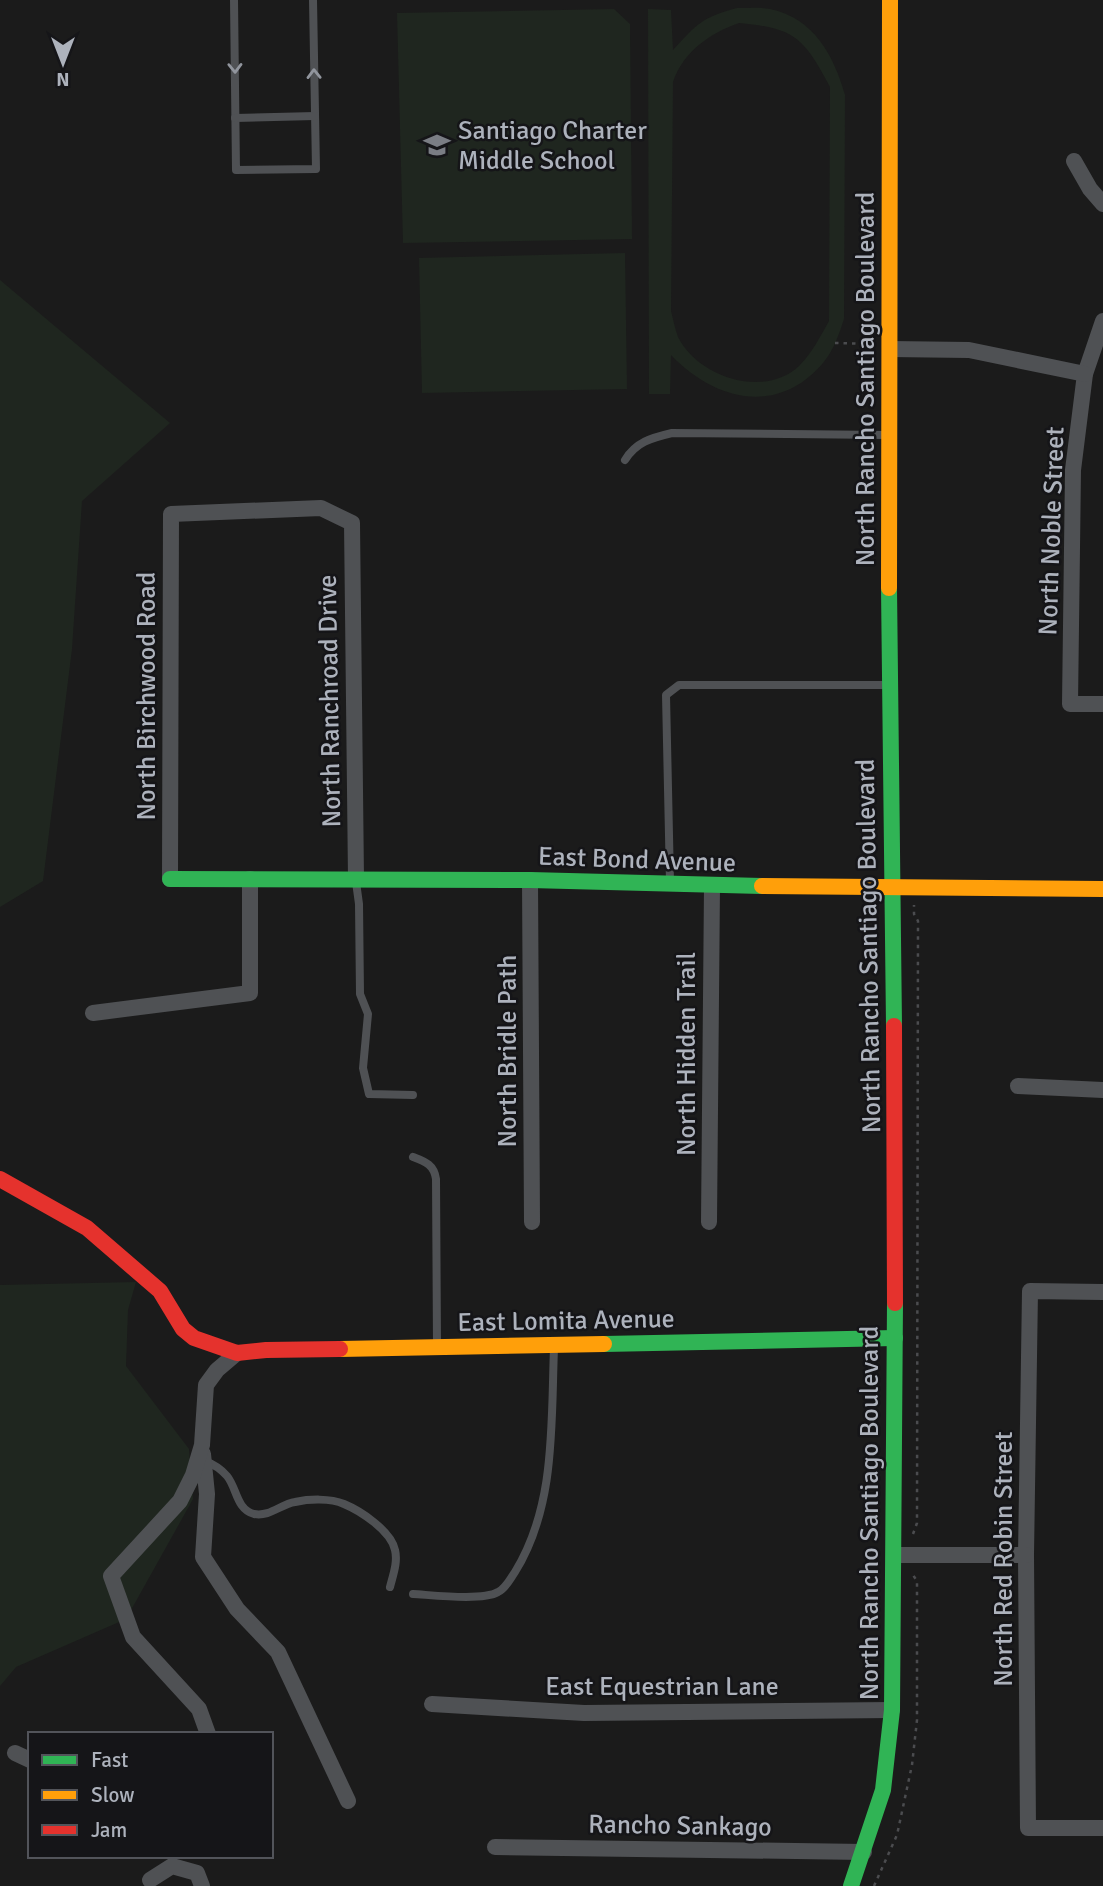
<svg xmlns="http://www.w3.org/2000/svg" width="1103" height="1886" font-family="Signika,sans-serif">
	<rect width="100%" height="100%" fill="#1b1b1b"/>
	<g fill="#1f261f" fill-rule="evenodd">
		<path d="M 737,8 C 748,8 760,7 770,9 C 814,18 834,56 845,95 L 844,319 C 839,334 834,350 823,363 C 777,417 714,400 671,355 L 670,394 L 649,394 L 648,9 L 671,10 L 673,50 C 698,23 701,18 737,8 ZM 739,23 C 795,28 804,38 830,87 L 829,321 C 820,337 812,353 799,366 C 764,399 698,377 678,337 C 675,329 673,319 671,311 L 673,82 C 683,52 710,33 739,23 Z"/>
		<path d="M 614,9 L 630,24 L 632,239 L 403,243 L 397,13 Z"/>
		<path d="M 625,253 L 627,389 L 422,393 L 419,258 Z"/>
		<path d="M 0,280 L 170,423 L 82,501 L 72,649 L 43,881 L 0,907 Z"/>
		<path d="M 136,1282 L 128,1310 L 126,1366 L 189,1449 L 193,1499 L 126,1619 L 16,1667 L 0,1686 L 0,1285 Z"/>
	</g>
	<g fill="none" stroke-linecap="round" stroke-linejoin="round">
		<g stroke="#4b4c4f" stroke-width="2.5" stroke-dasharray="3.5 5" stroke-linecap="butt">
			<path d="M 835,343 L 871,344"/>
			<path d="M 913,1534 L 917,1523 L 918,921 L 914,914 L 914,905"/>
			<path d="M 874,1886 L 897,1835 L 912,1765 L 917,1720 L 917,1581 L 913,1575"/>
		</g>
		<g stroke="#4f5154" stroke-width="8">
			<path d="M 234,0 L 236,170 L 316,169 L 313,0"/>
			<path d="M 235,118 L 315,116"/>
			<path d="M 625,460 C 636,442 651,438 672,433 L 887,435"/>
			<path d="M 356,882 L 359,904 L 360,994 L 368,1014 L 363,1068 L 369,1094 L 413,1095"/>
			<path d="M 670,882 L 666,695 L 679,685 L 887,685"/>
			<path d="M 413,1157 C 426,1162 434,1165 436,1179 L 437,1344"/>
			<path d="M 205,1461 C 213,1464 221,1469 227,1476 C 237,1488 236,1509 254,1514 C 270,1517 281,1504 295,1502 C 309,1499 330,1498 344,1504 C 361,1511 391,1531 395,1550 C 398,1562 393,1575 390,1587"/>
			<path d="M 413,1594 C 432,1595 483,1601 498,1592 C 506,1588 510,1579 515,1572 C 556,1506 551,1423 554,1348"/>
		</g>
		<g stroke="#4f5154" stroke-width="16">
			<path d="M 1074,161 L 1090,189 L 1103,204"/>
			<path d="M 1103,321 L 1085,374 L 1073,470 L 1070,704 L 1103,704"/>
			<path d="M 890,349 L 969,350 L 1085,374"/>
			<path d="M 170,879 L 171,514 L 321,508 L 352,523 L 356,879"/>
			<path d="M 530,880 L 532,1222"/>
			<path d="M 93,1013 L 250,993 L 250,879"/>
			<path d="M 1018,1086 L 1103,1090"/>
			<path d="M 709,1222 L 712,886"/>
			<path d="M 1103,1292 L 1030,1291 L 1026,1555 L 1028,1828 L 1103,1828"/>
			<path d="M 203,1454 L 207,1494 L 203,1557 L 237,1609 L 278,1652 L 348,1801"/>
			<path d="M 894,1555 L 1026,1555"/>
			<path d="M 432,1704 L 584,1713 L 892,1710"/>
			<path d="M 208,1734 L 199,1709 L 133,1637 L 111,1576 L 180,1501 L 193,1475 L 202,1445 L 206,1385 L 217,1370 L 237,1353"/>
			<path d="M 15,1753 L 30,1760"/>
			<path d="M 495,1847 L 864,1852"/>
			<path d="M 150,1880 L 172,1866 L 197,1873 L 202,1886"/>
		</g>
		<g stroke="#30b455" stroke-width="16">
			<path d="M 889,588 L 894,1026"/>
			<path d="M 170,879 L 530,880 L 762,886"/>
			<path d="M 604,1344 L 895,1338"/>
			<path d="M 851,1886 L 883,1790 L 892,1710 L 895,1303"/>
		</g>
		<g stroke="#ff9f0a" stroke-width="16">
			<path d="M 889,588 L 890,0"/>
			<path d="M 762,886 L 1103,889"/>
			<path d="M 340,1349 L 604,1344"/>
		</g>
		<g stroke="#e5322d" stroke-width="16">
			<path d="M 894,1026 L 895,1303"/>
			<path d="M 0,1179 L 87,1228 L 160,1291 L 183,1329 L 194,1338 L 237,1353 L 266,1350 L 340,1349"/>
		</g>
	</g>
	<defs><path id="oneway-chevron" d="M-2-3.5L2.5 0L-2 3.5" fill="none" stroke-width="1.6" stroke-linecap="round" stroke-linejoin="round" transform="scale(1.75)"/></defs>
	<g stroke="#91959d">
		<use href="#oneway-chevron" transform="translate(235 68) rotate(89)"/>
		<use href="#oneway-chevron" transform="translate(314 74) rotate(-91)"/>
	</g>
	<defs>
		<g id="school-bare" transform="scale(2.1)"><path d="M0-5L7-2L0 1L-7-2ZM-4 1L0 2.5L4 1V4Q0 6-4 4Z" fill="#7a7d84" stroke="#151518" stroke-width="2.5" paint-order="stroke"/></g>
	</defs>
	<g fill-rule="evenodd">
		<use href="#school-bare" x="437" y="145"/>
	</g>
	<g text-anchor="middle" stroke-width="5" stroke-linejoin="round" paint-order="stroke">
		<g font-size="26" fill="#adb2bc" stroke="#151518" text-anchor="start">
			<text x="458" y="139">Santiago Charter<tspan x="458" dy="30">Middle School</tspan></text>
		</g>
		<g font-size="26" fill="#adb2bc" stroke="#151518">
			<text transform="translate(865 379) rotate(-90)" y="9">North Rancho Santiago Boulevard</text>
			<text transform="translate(1051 531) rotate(-88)" y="9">North Noble Street</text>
			<text transform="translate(146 696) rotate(-90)" y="9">North Birchwood Road</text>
			<text transform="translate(329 701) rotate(-91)" y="9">North Ranchroad Drive</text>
			<text transform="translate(637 859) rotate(2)" y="9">East Bond Avenue</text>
			<text transform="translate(868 946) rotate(-91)" y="9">North Rancho Santiago Boulevard</text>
			<text transform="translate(507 1051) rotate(-90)" y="9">North Bridle Path</text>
			<text transform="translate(686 1054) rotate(-90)" y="9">North Hidden Trail</text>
			<text transform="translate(566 1320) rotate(-1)" y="9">East Lomita Avenue</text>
			<text transform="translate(869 1513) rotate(-90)" y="9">North Rancho Santiago Boulevard</text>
			<text transform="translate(1003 1559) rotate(-90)" y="9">North Red Robin Street</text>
			<text x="662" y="1695">East Equestrian Lane</text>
			<text transform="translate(680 1825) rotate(1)" y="9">Rancho Sankago</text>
		</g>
	</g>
	<rect x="28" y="1732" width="245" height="126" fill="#151518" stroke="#52545a" stroke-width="2"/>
	<rect x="42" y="1755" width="35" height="10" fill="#30b455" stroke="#52545a" stroke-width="2"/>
	<text x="91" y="1767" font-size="21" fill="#adb2bc">Fast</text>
	<rect x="42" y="1790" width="35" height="10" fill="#ff9f0a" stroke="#52545a" stroke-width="2"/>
	<text x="91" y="1802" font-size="21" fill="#adb2bc">Slow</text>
	<rect x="42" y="1825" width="35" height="10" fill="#e5322d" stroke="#52545a" stroke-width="2"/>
	<text x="91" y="1837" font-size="21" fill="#adb2bc">Jam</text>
	<g transform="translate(63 63) rotate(180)" stroke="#151518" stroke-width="5" paint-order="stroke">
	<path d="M0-5L12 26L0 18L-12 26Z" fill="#adb2bc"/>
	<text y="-10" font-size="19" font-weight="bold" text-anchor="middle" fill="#adb2bc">N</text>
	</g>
</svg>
